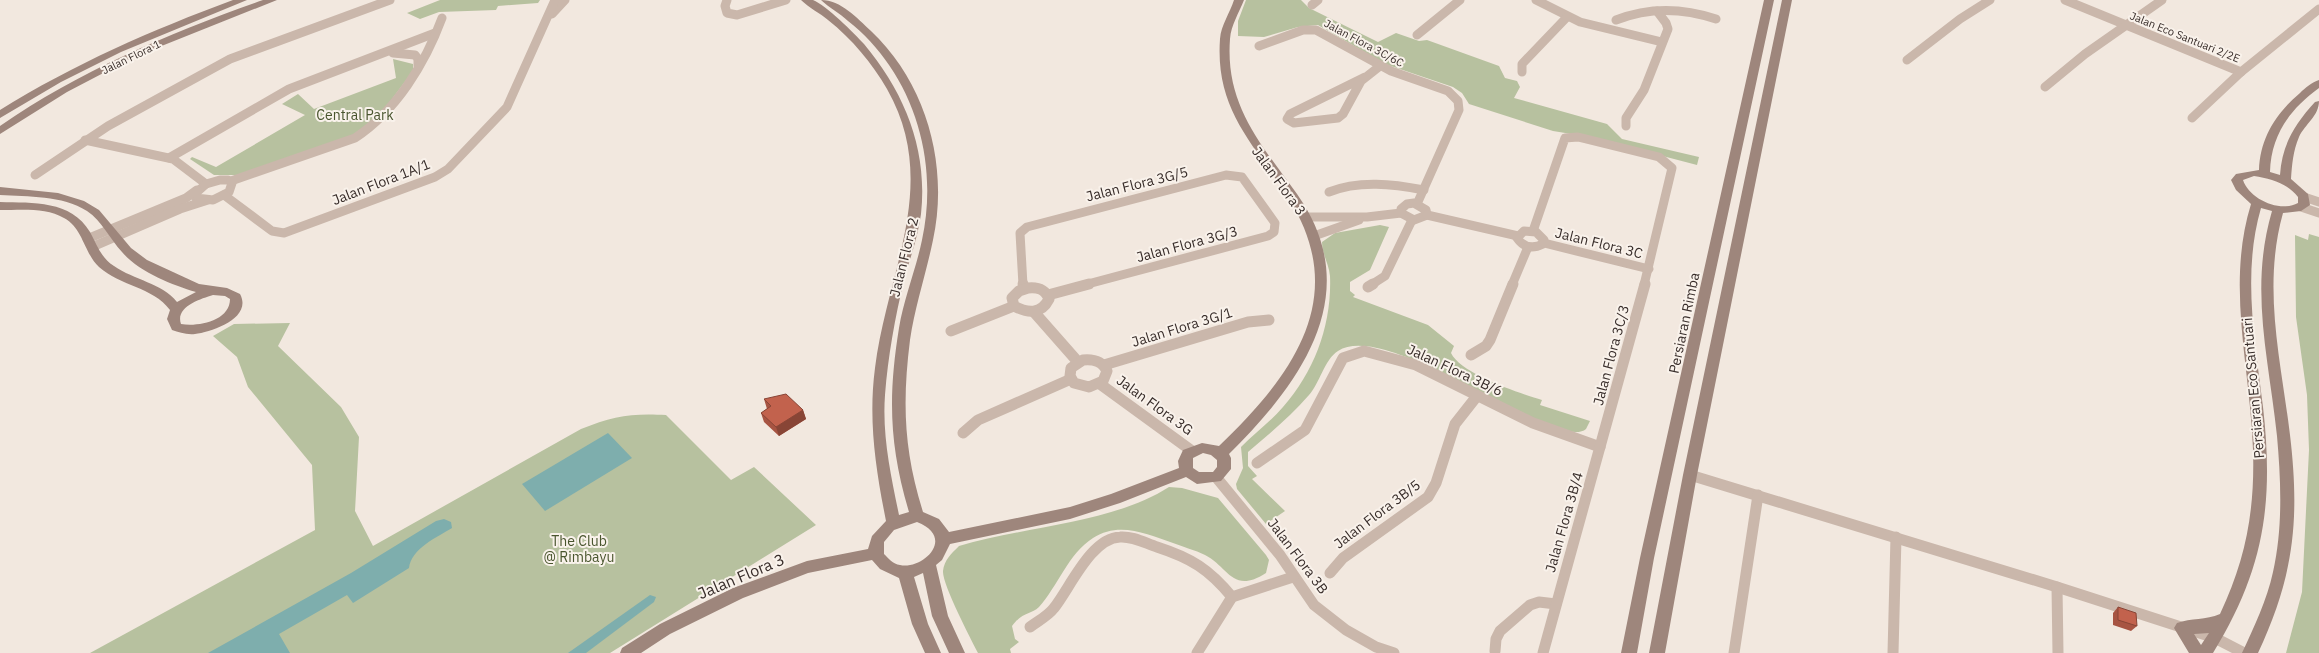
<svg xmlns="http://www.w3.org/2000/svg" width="2319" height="653" font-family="'IBM Plex Sans',sans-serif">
	<rect width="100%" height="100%" fill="#f2e8df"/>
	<g fill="#b7c19f">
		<path d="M 440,0 L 540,0 L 538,3 L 498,6 L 496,10 L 439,12 L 420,19 L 407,13 Z"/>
		<path d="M 1246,0 L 1301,0 L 1309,8 L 1378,42 L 1396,33 L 1419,41 L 1427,40 L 1499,66 L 1505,78 L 1517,81 L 1520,87 L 1514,98 L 1607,124 L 1622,139 L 1699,157 L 1697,165 L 1590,137 L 1553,131 L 1469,104 L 1462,93 L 1453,87 L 1385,64 L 1318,25 L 1298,27 L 1264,37 L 1238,36 L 1238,21 Z"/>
		<path d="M 393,59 L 413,64 L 413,71 L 368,131 L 238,175 L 214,175 L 190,159 L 192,157 L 216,167 L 305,115 L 282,104 L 298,94 L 314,109 L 396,78 Z"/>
		<path d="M 1380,225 L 1389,227 L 1370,270 L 1350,282 L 1350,291 L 1355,295 L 1353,297 L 1428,325 L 1454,346 L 1451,353 C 1461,374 1519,393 1542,400 L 1540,405 L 1590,421 L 1586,429 C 1557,454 1389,318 1338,351 C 1324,360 1320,383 1309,395 C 1291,416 1269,434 1248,452 L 1248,466 L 1257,476 L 1252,479 L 1285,511 L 1266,524 L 1237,489 L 1236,484 L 1243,468 L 1241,447 C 1255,433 1270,422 1283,407 C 1315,371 1332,324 1330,276 C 1329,264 1322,254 1322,242 L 1335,233 Z"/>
		<path d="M 2309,234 L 2319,237 L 2319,653 L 2286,653 L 2302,592 L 2309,450 L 2307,395 L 2296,317 L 2295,235 L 2308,240 Z"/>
		<path d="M 290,323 L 278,346 L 341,407 L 359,437 L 355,511 L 373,546 L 581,429 C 613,416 632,413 666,415 L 731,480 L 754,467 L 816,525 L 610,653 L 90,653 L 315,530 L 312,465 L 248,387 L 237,357 L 213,336 L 234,324 Z"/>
		<path d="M 1169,487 L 1182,488 L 1218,498 L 1266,555 L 1269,560 L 1266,573 C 1232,595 1228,566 1205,555 C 1195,550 1183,547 1173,543 C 1147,534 1119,521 1093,538 C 1068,554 1058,586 1039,607 C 1031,615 1023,611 1012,626 L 1015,639 L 1019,642 L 1010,649 L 1011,653 L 978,653 C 971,639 942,584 943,571 C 944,560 952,553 959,546 C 1025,526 1111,524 1169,487 Z"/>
	</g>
	<g fill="#7eaead">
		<path d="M 608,433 L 632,458 L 545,511 L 522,484 Z"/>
		<path d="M 444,519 L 451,522 L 452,528 C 437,537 411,549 409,568 L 353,603 L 347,595 L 279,634 L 290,653 L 208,653 L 351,573 L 436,521 Z"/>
		<path d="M 650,595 L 656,597 L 654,602 L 586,653 L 568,653 Z"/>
	</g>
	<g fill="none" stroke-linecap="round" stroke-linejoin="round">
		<g stroke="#cab7ab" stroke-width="9">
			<path d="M 727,0 L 725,6 L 727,13 L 737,15 L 786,0"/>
			<path d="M 1536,0 L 1580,22 L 1662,42"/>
			<path d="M 2065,0 L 2241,72"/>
			<path d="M 1312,5 L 1318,0"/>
			<path d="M 552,14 L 565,0"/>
			<path d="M 1616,20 C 1649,7 1683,8 1716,19"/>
			<path d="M 1417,35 L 1460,0"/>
			<path d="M 1259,46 L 1303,30 L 1316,30 L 1391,71 L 1448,91 L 1458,101 L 1459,110 L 1417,204"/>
			<path d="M 393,53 L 415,55 L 418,59 L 418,66"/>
			<path d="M 1907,60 L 1960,19 L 1990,0"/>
			<path d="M 1522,72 L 1522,64 L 1567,17"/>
			<path d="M 1365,77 L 1290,114 L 1287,119 L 1294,123 L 1338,118 L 1343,114 L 1361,81 L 1380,66"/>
			<path d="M 2045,87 L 2085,54 L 2162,0"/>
			<path d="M 2192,118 L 2241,72 L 2319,9"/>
			<path d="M 1626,126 L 1626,118 L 1644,90 L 1668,29 L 1666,23 L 1657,11"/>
			<path d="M 85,140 L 173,159 L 206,184"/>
			<path d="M 169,158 L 289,89 L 435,33"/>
			<path d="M 35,175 L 108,126 L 230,59 L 390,0"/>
			<path d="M 220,180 L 228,180 L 232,183 L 229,192 L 213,200 L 196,198 L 196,193 L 206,184 Z"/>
			<path d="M 231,181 L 355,138 C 396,111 425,64 442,18"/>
			<path d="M 1329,192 C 1359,180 1393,184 1424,190"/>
			<path d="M 224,195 L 272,231 L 284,233 L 435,177 L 448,169 L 507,107 L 555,0"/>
			<path d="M 2304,197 L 2319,202"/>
			<path d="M 1414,203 L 1426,210 L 1427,215 L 1414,220 L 1401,213 L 1401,209 L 1407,204 Z"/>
			<path d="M 2301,207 L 2319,213"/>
			<path d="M 1427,215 L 1518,236"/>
			<path d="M 1306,217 L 1367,217 L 1401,213"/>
			<path d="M 1524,231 L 1536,232 L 1544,240 L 1543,244 C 1533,249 1524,248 1517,238 Z"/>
			<path d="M 1533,231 L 1565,138 L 1578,137 L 1659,157 L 1672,168 L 1644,285"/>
			<path d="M 1314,236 L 1359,220"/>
			<path d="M 87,239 L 186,198 L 197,190"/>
			<path d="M 1544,243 L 1649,269"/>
			<path d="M 92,247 L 180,209 L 208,200"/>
			<path d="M 1023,285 L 1020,233 L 1027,227 L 1226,175 L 1242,177 L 1275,223 L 1274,232 L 1268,236 L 1084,285"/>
			<path d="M 1371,285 L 1385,276 L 1412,220"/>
			<path d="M 1512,285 L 1528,247"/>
		</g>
		<g stroke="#cab7ab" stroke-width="11">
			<path d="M 1023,284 L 1024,288"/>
			<path d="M 1368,287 L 1373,284"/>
			<path d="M 1028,288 C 1038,287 1045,289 1049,299 C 1041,315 1027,313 1014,306 L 1012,298 L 1019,291 Z"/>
			<path d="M 1048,295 L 1089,284"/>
			<path d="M 1034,312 L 1078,362"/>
			<path d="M 951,331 L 1014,306"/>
			<path d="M 1471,355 L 1486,346 L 1490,340 L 1513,284"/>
			<path d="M 1083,360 C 1094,359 1102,361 1107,371 L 1103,381 L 1089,387 L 1074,383 L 1070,376 L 1071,368 Z"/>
			<path d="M 1104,365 L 1248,322 L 1269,320"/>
			<path d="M 1100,384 L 1192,451"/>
			<path d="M 963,433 L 978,420 L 1071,379"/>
			<path d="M 1257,463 L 1305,430 L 1343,358 L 1364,351 L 1416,365 L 1533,423 L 1600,447"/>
			<path d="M 1690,475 L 2057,587 L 2215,638 L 2244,653"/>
			<path d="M 1216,477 L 1280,555 L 1314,605 L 1346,630 L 1376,647 L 1394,653"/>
			<path d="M 1330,573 L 1343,558 L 1428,497 L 1436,483 L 1455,424 L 1477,396"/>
			<path d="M 2057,587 L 2058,653"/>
			<path d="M 1030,627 C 1038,621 1048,616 1054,608 C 1070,588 1091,538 1120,537 C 1133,536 1145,543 1157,547 C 1191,558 1209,569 1232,597"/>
			<path d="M 1495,651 L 1496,639 L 1500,631 L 1530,605 L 1539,602 L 1556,604"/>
			<path d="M 1197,653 L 1232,597 L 1293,577"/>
			<path d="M 1543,653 L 1645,284"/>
			<path d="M 1734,653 L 1758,495"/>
			<path d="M 1893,653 L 1896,537"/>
		</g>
		<g fill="#9e867c" fill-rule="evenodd">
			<path d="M 233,0 L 247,0 L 121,52 L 61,82 L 0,118 L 0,110 C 74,64 152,30 233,0 Z"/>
			<path d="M 263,0 L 277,0 L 134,57 L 67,92 L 0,134 L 0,126 C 81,70 170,33 263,0 Z"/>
			<path d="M 801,0 C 805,0 810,0 813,0 C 826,5 854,33 864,44 C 905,93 928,150 921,214 C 918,237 910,258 904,280 C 895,318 888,356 885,395 C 882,436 891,476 899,515 L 909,512 C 889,445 888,396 899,328 C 904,298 916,269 922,240 C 935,180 924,116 889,65 C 878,49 864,33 848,21 C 840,13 829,8 821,0 C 841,0 857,18 871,31 C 927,84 949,166 933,240 C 926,274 915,306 910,340 C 902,404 904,451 923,512 L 939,519 L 949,532 L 1070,507 L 1111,494 L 1179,468 L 1178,461 L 1183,450 L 1202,443 L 1219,446 C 1292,376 1351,298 1289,199 C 1254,143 1215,111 1220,39 C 1221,25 1230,13 1234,0 L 1244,0 C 1239,13 1231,25 1230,39 C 1225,105 1261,144 1297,194 C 1367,293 1301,383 1229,454 L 1231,458 L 1231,469 L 1221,481 L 1197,484 L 1186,477 L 1120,503 L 1070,519 L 950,544 L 942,560 L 936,565 L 948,616 L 965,653 L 949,653 L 932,616 L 923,573 L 914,577 L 928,624 L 941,653 L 925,653 L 912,624 L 899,578 L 880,569 L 872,560 L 808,573 L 743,598 L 670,634 L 641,653 L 620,653 L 622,648 L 660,624 L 733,588 L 807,561 L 868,549 L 872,536 L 886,521 C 876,470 868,421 875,368 C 887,271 941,184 887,89 C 872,63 852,39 828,20 C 820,13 809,8 801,0 ZM 1203,453 L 1211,455 L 1217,460 L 1217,467 L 1213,472 L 1199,472 L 1193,468 L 1193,458 ZM 917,522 C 957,538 922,570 900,565 C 893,564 888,558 884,554 L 884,542 L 894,530 Z"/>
			<path d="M 1764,0 L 1774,0 L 1654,558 L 1637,653 L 1621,653 L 1640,558 Z"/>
			<path d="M 1782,0 L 1792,0 L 1697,475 L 1665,653 L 1649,653 L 1683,475 Z"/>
			<path d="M 2319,80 L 2319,88 C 2290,109 2271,135 2270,172 L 2280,175 C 2282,144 2295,124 2315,102 L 2319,101 C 2319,116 2305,124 2299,137 C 2293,151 2292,165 2291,179 L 2308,194 L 2310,205 L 2301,211 L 2283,213 C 2262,288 2281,360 2290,435 C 2300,520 2294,576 2258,653 L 2242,653 C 2254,627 2267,600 2273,572 C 2283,528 2281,481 2277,436 C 2269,359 2249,289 2272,211 L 2261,208 C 2242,273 2255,341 2263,407 C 2274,504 2264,570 2213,653 L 2189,653 L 2174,628 L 2177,623 C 2191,618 2206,620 2220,614 C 2246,559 2255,510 2253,449 C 2250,366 2226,285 2251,204 L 2236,190 L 2231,180 L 2236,174 L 2259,170 C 2260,138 2276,113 2300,93 C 2305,88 2312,82 2319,80 ZM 2254,176 C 2271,179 2287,183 2298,197 L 2298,203 C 2280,213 2249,199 2243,180 ZM 2209,633 L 2201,645 L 2194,634 Z"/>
			<path d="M 0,187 L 58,193 L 84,201 L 99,210 L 131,248 L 147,260 L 199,284 L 227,288 L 240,294 C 253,318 212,332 195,334 C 186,335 179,332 172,330 L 167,319 L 170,310 C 153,287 120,286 99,267 C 84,253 83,228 64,218 C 46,207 20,210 0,210 L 0,202 C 33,203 71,200 90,232 C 97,245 101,258 114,266 C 134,280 162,283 177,302 L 196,292 C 172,285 139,272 122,252 C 110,239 102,221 87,211 C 62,195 28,197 0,195 ZM 213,295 L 225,296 L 230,299 C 230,321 198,327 181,324 C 175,307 200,299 213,295 Z"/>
		</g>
	</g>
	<g fill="#a75442">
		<path d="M 764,399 L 803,410 L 806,419 L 779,436 L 764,422 L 761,413 L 767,409 Z"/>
		<path d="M 2118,607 L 2137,626 L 2131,631 L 2113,625 L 2113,613 Z"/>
	</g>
	<path fill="#884536" d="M 803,410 L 806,419 L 779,436 L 776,427 Z"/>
	<g fill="#c2624d" stroke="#884536">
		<path d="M 786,394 L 803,410 L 776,427 L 761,413 L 771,406 L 764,399 Z"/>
		<path d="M 2118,607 L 2136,613 L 2137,626 L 2118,620 Z"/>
	</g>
	<g text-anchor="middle" stroke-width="4" stroke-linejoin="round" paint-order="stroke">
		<g font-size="11" fill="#382d2a" stroke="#f9f2eb">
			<text transform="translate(2185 37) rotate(22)" y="4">Jalan Eco Santuari 2/2E</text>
			<text transform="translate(1364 43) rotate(28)" y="4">Jalan Flora 3C/6C</text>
			<text transform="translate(131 57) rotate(-26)" y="4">Jalan Flora 1</text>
		</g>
		<g font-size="14" fill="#49552e" stroke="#f9f2eb">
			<text x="355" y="120">Central Park</text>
			<text x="579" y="546">The Club<tspan x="579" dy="16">@ Rimbayu</tspan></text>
		</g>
		<g font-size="14" fill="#382d2a" stroke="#f9f2eb">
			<text transform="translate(1279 181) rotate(54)" y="5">Jalan Flora 3</text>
			<text transform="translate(381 182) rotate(-21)" y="5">Jalan Flora 1A/1</text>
			<text transform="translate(1137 184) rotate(-14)" y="5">Jalan Flora 3G/5</text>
			<text transform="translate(1599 243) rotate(14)" y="5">Jalan Flora 3C</text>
			<text transform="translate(1187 244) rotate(-15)" y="5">Jalan Flora 3G/3</text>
			<text transform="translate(904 257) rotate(-76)" y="5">Jalan Flora 2</text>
			<text transform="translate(1684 323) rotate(-78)" y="5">Persiaran Rimba</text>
			<text transform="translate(1182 327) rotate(-17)" y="5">Jalan Flora 3G/1</text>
			<text transform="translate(1611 355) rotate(-75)" y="5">Jalan Flora 3C/3</text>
			<text transform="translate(1455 370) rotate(25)" y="5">Jalan Flora 3B/6</text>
			<text transform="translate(2253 388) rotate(-95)" y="5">Persiaran Eco Santuari</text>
			<text transform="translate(1155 405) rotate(36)" y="5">Jalan Flora 3G</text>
			<text transform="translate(1377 514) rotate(-37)" y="5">Jalan Flora 3B/5</text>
			<text transform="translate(1564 522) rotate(-74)" y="5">Jalan Flora 3B/4</text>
			<text transform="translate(1298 556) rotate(53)" y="5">Jalan Flora 3B</text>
		</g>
		<g font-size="16" fill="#382d2a" stroke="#f9f2eb">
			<text transform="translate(741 576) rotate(-23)" y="6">Jalan Flora 3</text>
		</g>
	</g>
</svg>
